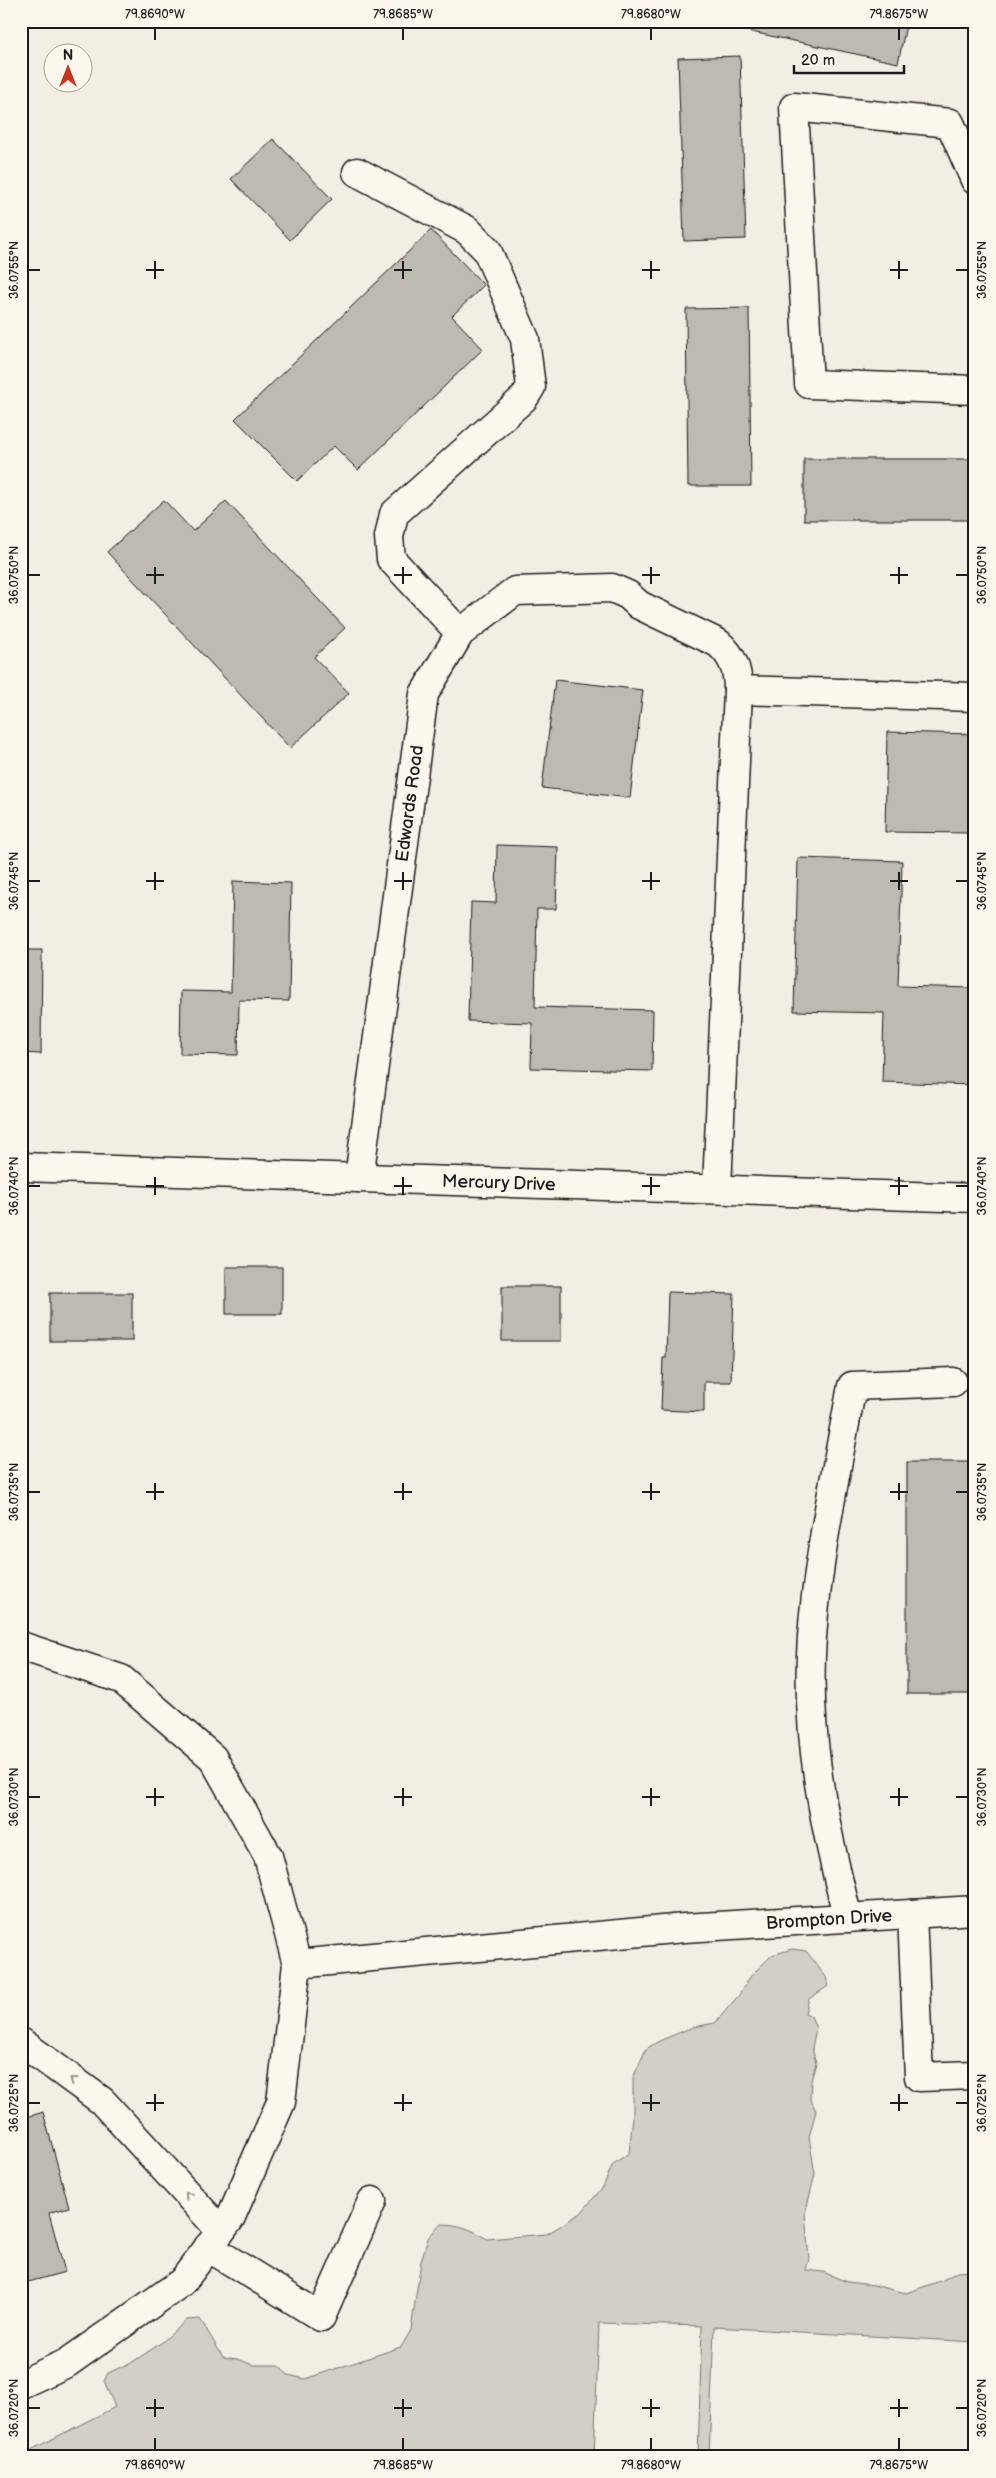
<svg xmlns="http://www.w3.org/2000/svg" width="996" height="2478" font-family="'Balsamiq Sans',sans-serif">
	<rect width="100%" height="100%" fill="#f2eee4"/>
	<filter id="ink" filterUnits="userSpaceOnUse"><feTurbulence type="fractalNoise" baseFrequency=".02" numOctaves="2"/><feDisplacementMap in="SourceGraphic" scale="10" xChannelSelector="R" yChannelSelector="G"/><feConvolveMatrix kernelMatrix="1 2 1 2 8 2 1 2 1" color-interpolation-filters="sRGB"/></filter>
	<g filter="url(#ink)">
		<path fill="#d2cfc6" stroke="#777671" d="M 792,1949 L 806,1951 L 826,1977 L 828,1986 L 809,1999 L 805,2013 L 811,2016 L 816,2028 L 812,2048 L 816,2063 L 811,2081 L 810,2098 L 816,2111 L 809,2137 L 815,2174 L 805,2214 L 809,2259 L 806,2270 L 823,2272 L 847,2282 L 873,2285 L 906,2293 L 943,2280 L 957,2272 L 975,2271 L 975,2342 L 714,2327 L 709,2457 L 698,2457 L 702,2326 L 599,2323 L 594,2457 L 21,2457 L 21,2455 L 115,2407 L 104,2381 L 108,2373 L 134,2361 L 161,2343 L 187,2320 L 200,2319 L 223,2357 L 238,2359 L 253,2365 L 279,2365 L 288,2375 L 305,2379 L 401,2347 L 411,2330 L 421,2261 L 428,2238 L 440,2224 C 459,2224 472,2229 487,2239 L 547,2234 L 581,2213 L 603,2187 L 613,2164 L 629,2153 L 633,2117 L 633,2078 L 646,2049 L 659,2041 L 693,2027 L 715,2023 L 739,1995 L 750,1977 L 772,1955 Z"/>
		<g fill="#bdbab1" stroke="#1c1c1c">
			<path d="M 729,21 L 907,21 L 898,63 L 728,27 Z"/>
			<path d="M 740,56 L 746,239 L 684,241 L 678,58 Z"/>
			<path d="M 273,139 L 332,199 L 290,240 L 231,179 Z"/>
			<path d="M 431,230 L 484,285 L 452,316 L 483,349 L 358,470 L 334,446 L 297,481 L 235,419 Z"/>
			<path d="M 749,308 L 751,486 L 688,486 L 686,309 Z"/>
			<rect x="804" y="459" width="171" height="61"/>
			<path d="M 164,500 L 193,531 L 226,501 L 345,628 L 314,657 L 349,693 L 290,748 L 107,552 Z"/>
			<path d="M 555,680 L 643,690 L 630,798 L 542,788 Z"/>
			<path d="M 887,732 L 975,734 L 975,833 L 885,832 Z"/>
			<path d="M 497,845 L 558,847 L 556,909 L 537,909 L 535,1007 L 653,1010 L 652,1071 L 531,1068 L 532,1023 L 468,1021 L 471,902 L 496,903 Z"/>
			<path d="M 798,858 L 902,861 L 898,986 L 975,988 L 975,1085 L 882,1082 L 884,1013 L 794,1011 Z"/>
			<path d="M 233,881 L 291,883 L 289,1001 L 239,1000 L 238,1055 L 180,1054 L 181,991 L 231,992 Z"/>
			<path d="M 21,950 L 42,950 L 41,1054 L 21,1053 Z"/>
			<rect x="226" y="1267" width="56" height="47"/>
			<rect x="502" y="1286" width="59" height="55"/>
			<path d="M 668,1292 L 734,1294 L 731,1382 L 704,1382 L 704,1412 L 661,1410 L 663,1358 L 666,1358 Z"/>
			<rect x="50" y="1293" width="82" height="48"/>
			<rect x="907" y="1462" width="68" height="232"/>
			<path d="M 43,2112 L 69,2207 L 49,2213 L 65,2272 L 21,2284 L 21,2119 Z"/>
			<path d="M 973,2436 L 975,2436 L 975,2457 L 972,2457 Z"/>
		</g>
		<g fill="none" stroke-linecap="round" stroke-linejoin="round">
			<g stroke="#1c1c1c" stroke-width="31">
				<g id="minor">
					<path d="M 357,172 L 467,230 L 487,250 L 525,339 L 531,387 L 524,398 L 394,514 L 389,537 L 391,559 L 460,633"/>
					<path d="M 975,180 L 950,123 L 794,107 L 809,384 L 975,390"/>
					<path id="s1" d="M 21,1167 L 975,1198"/>
					<path id="s2" d="M 359,1178 L 424,694 L 460,633 L 515,591 L 612,588 L 628,595 L 639,605 L 718,643 C 733,656 738,670 738,690"/>
					<path d="M 717,1189 L 738,690 L 975,697"/>
					<path d="M 21,1646 L 121,1679 L 213,1758 L 268,1856 L 297,1964 L 281,2102 L 230,2219 L 182,2282 L 67,2363 L 21,2384"/>
					<path d="M 912,1914 L 919,2077 L 975,2075"/>
					<path d="M 848,1918 C 824,1826 805,1733 812,1637 C 818,1553 837,1469 852,1386 L 953,1382"/>
					<path id="s3" d="M 297,1964 L 684,1928 L 975,1910"/>
					<path d="M 21,2042 L 102,2101 L 221,2231"/>
					<path d="M 208,2247 L 321,2317 L 372,2201"/>
				</g>
			</g>
			<use href="#minor" stroke="#fbf7ec" stroke-width="28"/>
		</g>
		<defs><path id="oneway-chevron" d="M-2-3.5L2.5 0L-2 3.5" fill="none" stroke-width="1.6" stroke-linecap="round" stroke-linejoin="round" transform="scale(1.25)"/></defs>
		<g stroke="#97948e">
			<use href="#oneway-chevron" transform="translate(73 2080) rotate(-144)"/>
			<use href="#oneway-chevron" transform="translate(188 2195) rotate(-132)"/>
		</g>
	</g>
	<path fill="none" stroke="#1c1c1c" stroke-width="2" d="M 155,28 L 155,40M 403,28 L 403,40M 651,28 L 651,40M 899,28 L 899,40M 155,261 L 155,279M 403,261 L 403,279M 651,261 L 651,279M 899,261 L 899,279M 28,270 L 40,270M 146,270 L 164,270M 394,270 L 412,270M 642,270 L 660,270M 890,270 L 908,270M 956,270 L 968,270M 155,567 L 155,584M 403,567 L 403,584M 651,567 L 651,584M 899,567 L 899,584M 28,575 L 40,575M 146,575 L 164,575M 394,575 L 412,575M 642,575 L 660,575M 890,575 L 908,575M 956,575 L 968,575M 155,872 L 155,890M 403,872 L 403,890M 651,872 L 651,890M 899,872 L 899,890M 28,881 L 40,881M 146,881 L 164,881M 394,881 L 412,881M 642,881 L 660,881M 890,881 L 908,881M 956,881 L 968,881M 155,1177 L 155,1195M 403,1177 L 403,1195M 651,1177 L 651,1195M 899,1177 L 899,1195M 28,1186 L 40,1186M 146,1186 L 164,1186M 394,1186 L 412,1186M 642,1186 L 660,1186M 890,1186 L 908,1186M 956,1186 L 968,1186M 155,1483 L 155,1500M 403,1483 L 403,1500M 651,1483 L 651,1500M 899,1483 L 899,1500M 28,1492 L 40,1492M 146,1492 L 164,1492M 394,1492 L 412,1492M 642,1492 L 660,1492M 890,1492 L 908,1492M 956,1492 L 968,1492M 155,1788 L 155,1806M 403,1788 L 403,1806M 651,1788 L 651,1806M 899,1788 L 899,1806M 28,1797 L 40,1797M 146,1797 L 164,1797M 394,1797 L 412,1797M 642,1797 L 660,1797M 890,1797 L 908,1797M 956,1797 L 968,1797M 155,2094 L 155,2111M 403,2094 L 403,2111M 651,2094 L 651,2111M 899,2094 L 899,2111M 28,2103 L 40,2103M 146,2103 L 164,2103M 394,2103 L 412,2103M 642,2103 L 660,2103M 890,2103 L 908,2103M 956,2103 L 968,2103M 155,2399 L 155,2417M 403,2399 L 403,2417M 651,2399 L 651,2417M 899,2399 L 899,2417M 28,2408 L 40,2408M 146,2408 L 164,2408M 394,2408 L 412,2408M 642,2408 L 660,2408M 890,2408 L 908,2408M 956,2408 L 968,2408M 155,2438 L 155,2450M 403,2438 L 403,2450M 651,2438 L 651,2450M 899,2438 L 899,2450"/>
	<g text-anchor="middle" stroke-width="4" stroke-linejoin="round" paint-order="stroke">
		<g font-size="18" fill="#1c1c1c" stroke="#fbf7ec">
			<text dy="6" stroke="none"><textPath href="#s2" startOffset="378">Edwards Road</textPath></text>
			<text dy="6" stroke="none"><textPath href="#s1" startOffset="478">Mercury Drive</textPath></text>
			<text dy="6" stroke="none"><textPath href="#s3" startOffset="534">Brompton Drive</textPath></text>
		</g>
	</g>
	<rect width="996" height="2478" fill="none" stroke="#fbf7ec" stroke-width="55"/>
	<g transform="translate(68 68)"><circle r="24" fill="#fbf7ec" stroke="#a29f99"/>
	<path d="M0-4L9 19L0 12L-9 19Z" fill="#c8321e"/>
	<text y="-8" font-size="14" font-weight="bold" text-anchor="middle" fill="#1c1c1c">N</text>
	</g>
	<path d="M794 65v8h110v-8" fill="none" stroke="#1c1c1c" stroke-width="2.5"/>
	<text x="801" y="65" font-size="15" fill="#1c1c1c" stroke="#fbf7ec" stroke-width="4" paint-order="stroke">20 m</text>
	<rect x="28" y="28" width="940" height="2422" fill="none" stroke="#1c1c1c" stroke-width="2"/>
	<g font-size="12" text-anchor="middle" fill="#1c1c1c">
		<text x="155" y="18">79.8690°W</text>
		<text x="403" y="18">79.8685°W</text>
		<text x="651" y="18">79.8680°W</text>
		<text x="899" y="18">79.8675°W</text>
		<text transform="translate(14 270) rotate(-90)" y="4">36.0755°N</text>
		<text transform="translate(982 270) rotate(-90)" y="4">36.0755°N</text>
		<text transform="translate(14 575) rotate(-90)" y="4">36.0750°N</text>
		<text transform="translate(982 575) rotate(-90)" y="4">36.0750°N</text>
		<text transform="translate(14 881) rotate(-90)" y="4">36.0745°N</text>
		<text transform="translate(982 881) rotate(-90)" y="4">36.0745°N</text>
		<text transform="translate(14 1186) rotate(-90)" y="4">36.0740°N</text>
		<text transform="translate(982 1186) rotate(-90)" y="4">36.0740°N</text>
		<text transform="translate(14 1492) rotate(-90)" y="4">36.0735°N</text>
		<text transform="translate(982 1492) rotate(-90)" y="4">36.0735°N</text>
		<text transform="translate(14 1797) rotate(-90)" y="4">36.0730°N</text>
		<text transform="translate(982 1797) rotate(-90)" y="4">36.0730°N</text>
		<text transform="translate(14 2103) rotate(-90)" y="4">36.0725°N</text>
		<text transform="translate(982 2103) rotate(-90)" y="4">36.0725°N</text>
		<text transform="translate(14 2408) rotate(-90)" y="4">36.0720°N</text>
		<text transform="translate(982 2408) rotate(-90)" y="4">36.0720°N</text>
		<text x="155" y="2469">79.8690°W</text>
		<text x="403" y="2469">79.8685°W</text>
		<text x="651" y="2469">79.8680°W</text>
		<text x="899" y="2469">79.8675°W</text>
	</g>
</svg>
